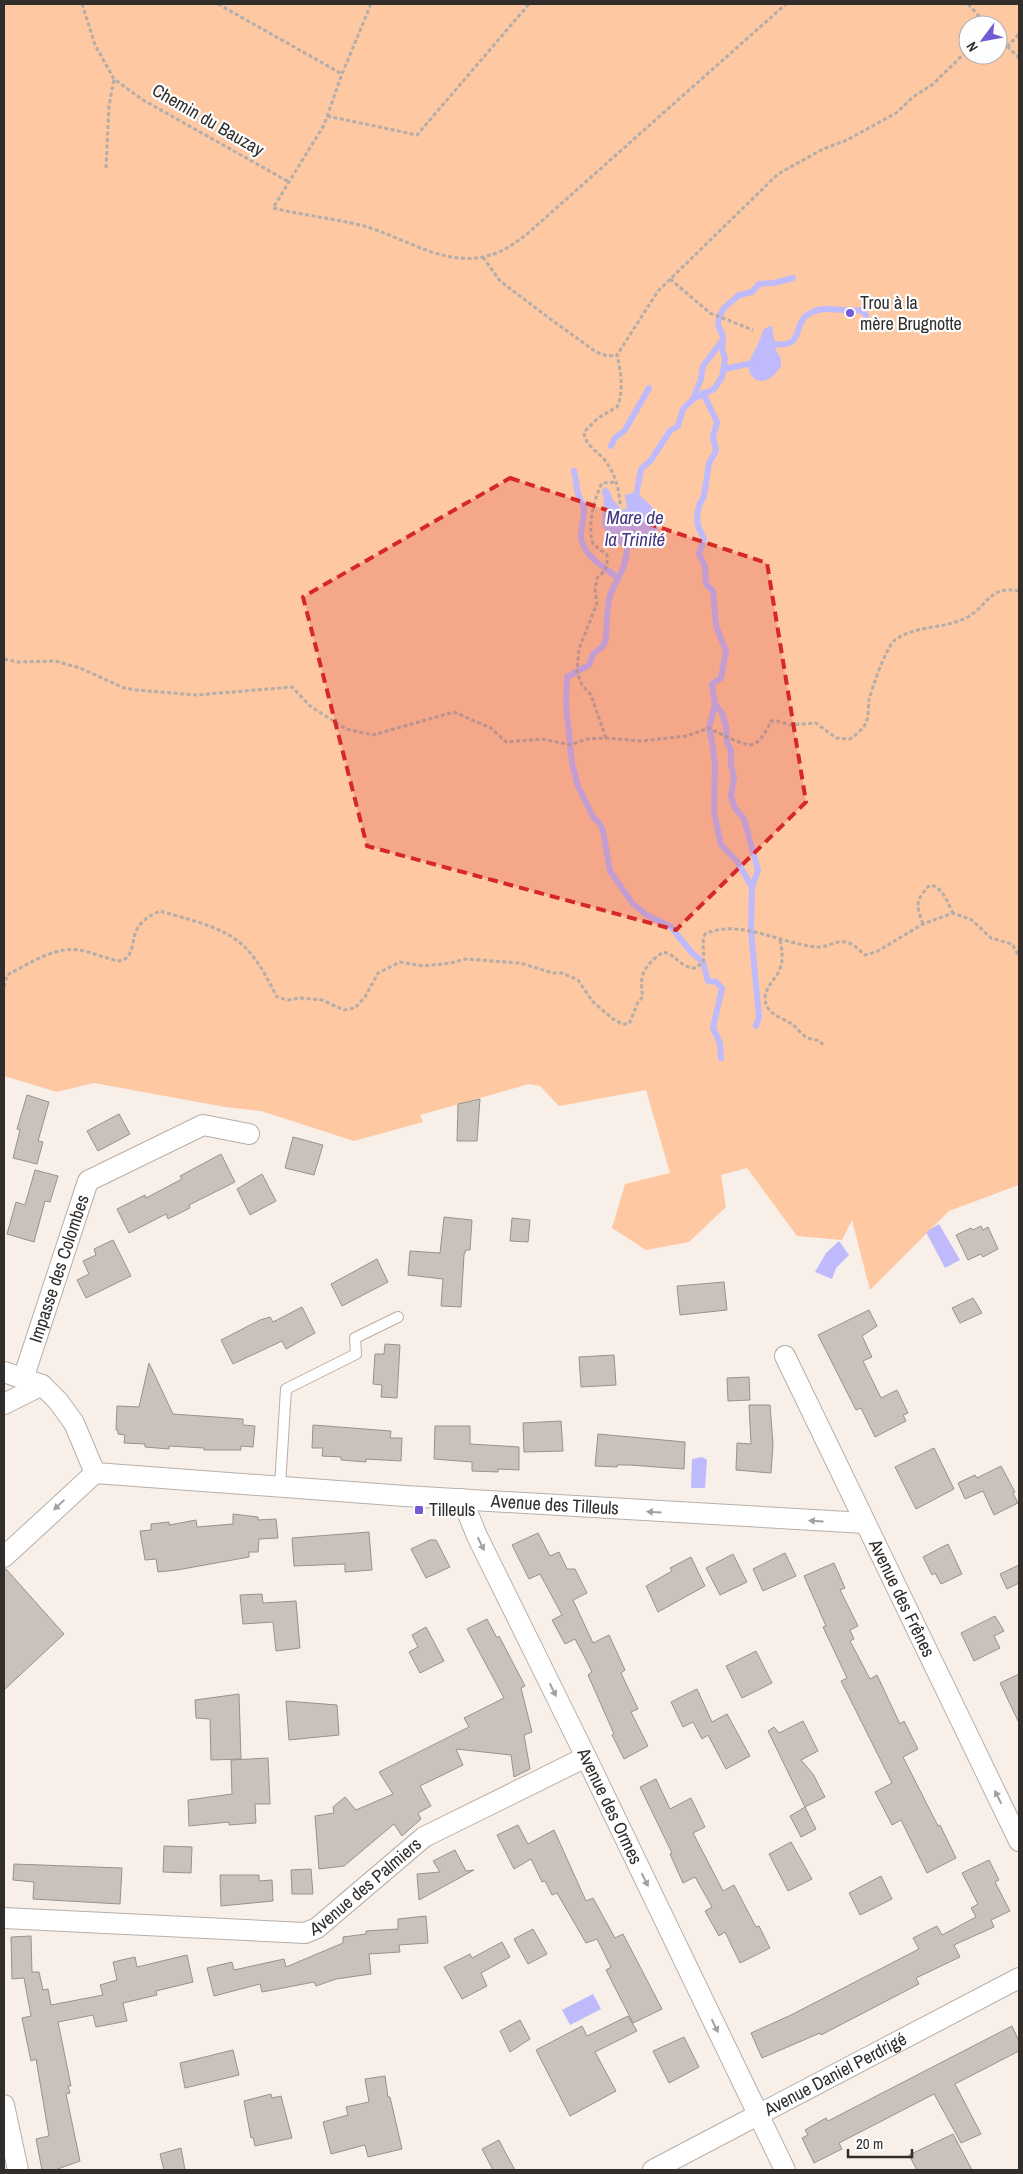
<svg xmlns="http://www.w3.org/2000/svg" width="1023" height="2174" font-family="'Archivo Narrow',sans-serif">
	<rect width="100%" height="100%" fill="#f8efe9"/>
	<path fill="#fdc8a2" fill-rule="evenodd" d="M 4,4 L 1019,4 L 1019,1185 L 949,1211 L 870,1290 L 852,1220 L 842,1240 L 797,1236 L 747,1168 L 721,1175 L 726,1207 L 689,1242 L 646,1250 L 612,1228 L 625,1184 L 670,1173 L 646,1090 L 559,1106 L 540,1086 L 529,1084 L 420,1115 L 423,1122 L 354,1141 L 261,1111 L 225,1107 L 94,1083 L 57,1092 L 4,1076 ZM 968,25 L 998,25 L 998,55 L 968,55 Z"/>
	<g fill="#bfbafc">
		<path d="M 769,326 L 772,327 L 776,350 L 781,359 L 781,367 C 776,373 770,381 761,381 C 753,381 747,371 749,363 C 752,352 760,344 763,330 Z"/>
		<path d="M 605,487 L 609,490 L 613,500 L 622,510 L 627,508 L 625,495 L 633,493 C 639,494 644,499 649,504 C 653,507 654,511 656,517 C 668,552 619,560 604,529 C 600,522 604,514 604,506 C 604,501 603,496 602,491 Z"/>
		<path d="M 939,1224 L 960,1260 L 945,1268 L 926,1232 Z"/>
		<path d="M 839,1241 L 849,1255 L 836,1268 L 832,1279 L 815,1272 L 826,1253 Z"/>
		<path d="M 702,1457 L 707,1460 L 705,1488 L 691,1488 L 692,1459 Z"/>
		<path d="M 593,1994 L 601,2009 L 570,2025 L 562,2010 Z"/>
	</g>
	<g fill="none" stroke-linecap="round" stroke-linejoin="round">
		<g stroke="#bfbafc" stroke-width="6">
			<path d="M 770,348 L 773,344 C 807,348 790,325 810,313 C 826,304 843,313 860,310 L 866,315"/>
			<path d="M 724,369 L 757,362"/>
			<path d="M 703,393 L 717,422 L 713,437 L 716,451 L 709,463 L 704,496 L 699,505 L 697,517 L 698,526 L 704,539 L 699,554 L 705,566 L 706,584 L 713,591 L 716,626 L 726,651 L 721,678 L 712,684 L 715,704 L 709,728 L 712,742 L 715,764 L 714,812 L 721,845 L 737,861 L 752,887 L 751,931 L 759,1017 L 756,1026"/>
			<path d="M 693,399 L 701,379 L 703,366 L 722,341"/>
			<path d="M 611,446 L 615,438 L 625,430 L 649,388"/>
			<path d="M 574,471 C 576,478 576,486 578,494 C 579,498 583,503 584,508 C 585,526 574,534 588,553 C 596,564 608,569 617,578"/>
			<path d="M 635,502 L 641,469 L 651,460 L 670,431 L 678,426 L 683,409 L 693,399 L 714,389 L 722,377 L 725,359 L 722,348 L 723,336 L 718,325 L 719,317 L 724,308 L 739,295 L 752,292 L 759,284 L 774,283 L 793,278"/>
			<path d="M 629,541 L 624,566 L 610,595 L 607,614 L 606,639 L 603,646 L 593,654 L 589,665 L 567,677 L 566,705 L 572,763 L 578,786 L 593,817 L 600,824 L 603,831 L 610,871 L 633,904 L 647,915 L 671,927 L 692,953 L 703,962 L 708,981 L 716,982 L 722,988 L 713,1028 L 720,1043 L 721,1058"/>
			<path d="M 715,704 L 722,713 L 726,726 L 727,743 L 731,750 L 731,765 L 734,777 L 731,796 L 735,808 L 744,819 L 758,870 L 752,887"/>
		</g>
	</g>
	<g fill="#c9c1bb" stroke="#99918c">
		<path d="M 27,1095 L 49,1102 L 38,1141 L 43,1142 L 37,1164 L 13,1158 L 20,1130 L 17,1129 Z"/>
		<path d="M 480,1099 L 477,1141 L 457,1141 L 458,1104 Z"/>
		<path d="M 119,1114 L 130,1134 L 98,1151 L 87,1131 Z"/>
		<path d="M 293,1137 L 323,1145 L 314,1175 L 285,1168 Z"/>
		<path d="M 221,1154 L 235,1182 L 189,1205 L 190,1208 L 168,1219 L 166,1214 L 129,1233 L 117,1209 L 145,1195 L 146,1198 L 182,1179 L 180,1176 Z"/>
		<path d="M 35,1170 L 58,1176 L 50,1202 L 45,1201 L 34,1242 L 7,1234 L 16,1202 L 25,1205 Z"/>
		<path d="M 262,1174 L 276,1201 L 250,1215 L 237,1189 Z"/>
		<path d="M 444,1217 L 472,1220 L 470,1250 L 466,1250 L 464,1255 L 461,1307 L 441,1306 L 443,1279 L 408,1275 L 410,1251 L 440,1253 Z"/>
		<path d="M 512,1218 L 530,1220 L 528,1242 L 510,1241 Z"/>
		<path d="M 981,1226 L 983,1230 L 988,1227 L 998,1249 L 983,1257 L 981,1254 L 968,1260 L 956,1235 L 971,1228 L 973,1230 Z"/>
		<path d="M 113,1240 L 131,1276 L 86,1298 L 77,1280 L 89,1274 L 83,1261 L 96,1255 L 94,1249 Z"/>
		<path d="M 377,1259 L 388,1282 L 342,1306 L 331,1284 Z"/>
		<path d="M 724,1282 L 727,1310 L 680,1315 L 677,1286 Z"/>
		<path d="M 973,1298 L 982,1313 L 960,1323 L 952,1308 Z"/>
		<path d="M 302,1307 L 315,1333 L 286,1349 L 282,1341 L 233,1364 L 221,1340 L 260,1320 L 270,1317 L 273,1322 Z"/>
		<path d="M 869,1310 L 877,1326 L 862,1336 L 872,1357 L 863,1361 L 881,1398 L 897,1390 L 908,1413 L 903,1415 L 906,1421 L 875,1437 L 861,1408 L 856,1410 L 818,1335 Z"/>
		<path d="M 385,1344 L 400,1345 L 397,1398 L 381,1397 L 382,1385 L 373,1384 L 375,1354 L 384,1354 Z"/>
		<path d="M 614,1355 L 616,1385 L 581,1387 L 579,1357 Z"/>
		<path d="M 149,1363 L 173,1414 L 243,1419 L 243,1425 L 255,1426 L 253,1447 L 241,1446 L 241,1450 L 204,1450 L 204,1448 L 169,1446 L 169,1449 L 145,1447 L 145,1444 L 124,1443 L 125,1435 L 118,1434 L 118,1430 L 116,1430 L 117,1406 L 139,1407 Z"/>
		<path d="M 749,1377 L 750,1400 L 728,1401 L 727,1378 Z"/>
		<path d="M 749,1405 L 770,1405 L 773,1445 L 771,1473 L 736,1470 L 737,1443 L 751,1444 Z"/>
		<path d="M 561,1421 L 563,1451 L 524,1452 L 523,1423 Z"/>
		<path d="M 313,1425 L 391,1431 L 390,1438 L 402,1438 L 401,1461 L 366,1459 L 366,1462 L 341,1460 L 341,1457 L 322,1456 L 323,1448 L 312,1448 Z"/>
		<path d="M 435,1426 L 470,1426 L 470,1444 L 519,1447 L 519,1470 L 498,1469 L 498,1472 L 472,1471 L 472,1462 L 434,1459 Z"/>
		<path d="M 598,1434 L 685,1442 L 684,1469 L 629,1465 L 617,1465 L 617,1467 L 595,1466 Z"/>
		<path d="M 934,1448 L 954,1489 L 916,1509 L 895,1467 Z"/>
		<path d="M 1001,1466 L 1015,1492 L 1013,1493 L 1018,1503 L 994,1515 L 983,1491 L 965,1499 L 958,1483 L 975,1475 L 977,1478 Z"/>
		<path d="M 233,1514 L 258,1517 L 258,1520 L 276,1519 L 278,1538 L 259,1539 L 258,1552 L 249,1552 L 249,1557 L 177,1570 L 158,1572 L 156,1559 L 145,1560 L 140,1531 L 151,1530 L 151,1524 L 169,1522 L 169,1525 L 196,1520 L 197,1527 L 233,1524 Z"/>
		<path d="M 369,1532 L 372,1570 L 345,1572 L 345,1564 L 294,1566 L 292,1538 Z"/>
		<path d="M 538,1533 L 550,1556 L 559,1552 L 567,1569 L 575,1569 L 587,1593 L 573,1600 L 593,1643 L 609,1635 L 625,1670 L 621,1673 L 638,1709 L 631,1712 L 648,1746 L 624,1759 L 612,1735 L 614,1734 L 588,1675 L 592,1672 L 582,1652 L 575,1639 L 565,1644 L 552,1620 L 562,1615 L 540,1574 L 529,1579 L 512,1545 Z"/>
		<path d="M 430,1540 L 436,1540 L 450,1567 L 426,1578 L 411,1549 Z"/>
		<path d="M 948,1544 L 962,1574 L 941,1584 L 935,1573 L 932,1575 L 923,1557 Z"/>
		<path d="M 785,1553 L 796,1576 L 763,1591 L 753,1569 Z"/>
		<path d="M 733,1554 L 747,1582 L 720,1595 L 706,1568 Z"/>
		<path d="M 691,1557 L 705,1586 L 658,1612 L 646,1586 L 672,1571 L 670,1568 Z"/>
		<path d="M 834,1563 L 845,1588 L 840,1590 L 858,1626 L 850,1630 L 854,1639 L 850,1641 L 870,1679 L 877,1675 L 900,1724 L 904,1721 L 918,1749 L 903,1757 L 938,1826 L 940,1825 L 956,1858 L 927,1873 L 901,1820 L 892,1825 L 875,1792 L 892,1783 L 841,1681 L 847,1678 L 823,1627 L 826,1626 L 804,1576 Z"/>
		<path d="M 1019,1565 L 1019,1583 L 1007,1589 L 1000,1574 Z"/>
		<path d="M 4,1569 L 6,1569 L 64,1634 L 4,1690 Z"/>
		<path d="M 262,1594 L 263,1603 L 296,1601 L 300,1648 L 276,1651 L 273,1622 L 243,1624 L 240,1595 Z"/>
		<path d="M 995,1616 L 1004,1631 L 994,1636 L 1000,1648 L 974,1661 L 961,1633 Z"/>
		<path d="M 487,1619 L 497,1638 L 499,1636 L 525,1686 L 521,1688 L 532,1732 L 524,1735 L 530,1769 L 514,1777 L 511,1755 L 456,1749 L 463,1765 L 420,1786 L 431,1806 L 418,1813 L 421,1819 L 402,1836 L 394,1824 L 344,1866 L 319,1869 L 315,1816 L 334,1813 L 333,1807 L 345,1797 L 356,1810 L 393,1794 L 379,1772 L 469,1727 L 464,1718 L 504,1698 L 467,1629 Z"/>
		<path d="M 426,1627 L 444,1661 L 420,1673 L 409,1652 L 418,1647 L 412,1635 Z"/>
		<path d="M 756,1651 L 772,1683 L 742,1698 L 726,1666 Z"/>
		<path d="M 1019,1674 L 1019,1723 L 1000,1683 Z"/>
		<path d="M 697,1689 L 712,1722 L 727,1714 L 750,1756 L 726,1769 L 708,1735 L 702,1739 L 693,1722 L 683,1727 L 671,1702 Z"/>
		<path d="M 239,1694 L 241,1759 L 211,1760 L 210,1719 L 196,1718 L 195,1700 Z"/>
		<path d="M 286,1701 L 337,1705 L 339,1735 L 289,1740 Z"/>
		<path d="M 803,1721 L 818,1751 L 801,1760 L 813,1774 L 825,1797 L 805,1807 L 816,1829 L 801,1837 L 790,1816 L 805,1807 L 768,1731 L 774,1727 L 779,1733 Z"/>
		<path d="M 268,1758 L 270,1804 L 255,1804 L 256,1823 L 229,1825 L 229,1822 L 189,1826 L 188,1800 L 232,1794 L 231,1760 Z"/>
		<path d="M 656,1779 L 670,1809 L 691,1798 L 705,1827 L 693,1833 L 723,1891 L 734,1885 L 756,1927 L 759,1926 L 770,1948 L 740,1963 L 725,1932 L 719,1936 L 705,1911 L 712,1907 L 695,1877 L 683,1883 L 670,1854 L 672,1853 L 640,1787 Z"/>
		<path d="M 518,1825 L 528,1844 L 554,1830 L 586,1901 L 593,1898 L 615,1938 L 623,1934 L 662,2009 L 633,2023 L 606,1970 L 611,1967 L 597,1939 L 586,1943 L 557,1893 L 552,1895 L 545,1881 L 542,1882 L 531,1859 L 514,1869 L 497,1835 Z"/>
		<path d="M 791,1842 L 812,1879 L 788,1891 L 769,1854 Z"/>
		<path d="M 164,1846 L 192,1847 L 191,1873 L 163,1872 Z"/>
		<path d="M 455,1850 L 466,1871 L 474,1870 L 419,1900 L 417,1874 L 440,1872 L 433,1861 Z"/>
		<path d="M 989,1860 L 999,1880 L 995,1882 L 1010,1911 L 991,1920 L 994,1927 L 954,1945 L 960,1957 L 916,1978 L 919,1984 L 821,2035 L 820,2033 L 762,2058 L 751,2033 L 791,2015 L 919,1949 L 913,1938 L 937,1926 L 942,1935 L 976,1917 L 971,1908 L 978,1904 L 962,1873 Z"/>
		<path d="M 14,1864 L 122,1868 L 120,1904 L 33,1899 L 34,1882 L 13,1880 Z"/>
		<path d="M 311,1869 L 313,1894 L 292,1894 L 291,1870 Z"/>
		<path d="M 220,1875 L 259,1875 L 259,1881 L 272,1880 L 273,1901 L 221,1906 Z"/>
		<path d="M 881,1876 L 892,1899 L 860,1915 L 849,1893 Z"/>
		<path d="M 426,1916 L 428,1943 L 399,1945 L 400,1952 L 369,1954 L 371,1974 L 336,1979 L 316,1986 L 314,1982 L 262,1992 L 260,1984 L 214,1996 L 207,1968 L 232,1962 L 234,1970 L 284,1959 L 286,1967 L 343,1943 L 343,1937 L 366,1934 L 366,1931 L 398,1929 L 398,1919 Z"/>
		<path d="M 533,1929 L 547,1954 L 528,1964 L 514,1939 Z"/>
		<path d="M 31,1936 L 32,1972 L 39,1972 L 43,1990 L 48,1989 L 51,2005 L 103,1995 L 100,1985 L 117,1980 L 113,1962 L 135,1957 L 137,1967 L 187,1955 L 193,1982 L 156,1991 L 157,1995 L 123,2003 L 127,2021 L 96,2027 L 93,2015 L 58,2022 L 71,2086 L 68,2086 L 70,2093 L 66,2094 L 80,2161 L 55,2170 L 42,2170 L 36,2139 L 49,2136 L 36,2059 L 31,2061 L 22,2018 L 31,2016 L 24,1978 L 12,1979 L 11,1937 Z"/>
		<path d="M 502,1942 L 510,1957 L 481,1973 L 487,1986 L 462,1999 L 444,1967 L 470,1954 L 472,1958 Z"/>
		<path d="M 628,2016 L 637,2031 L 595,2052 L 616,2091 L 570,2116 L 536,2050 L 582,2026 L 587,2036 Z"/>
		<path d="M 520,2020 L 530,2039 L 510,2052 L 500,2031 Z"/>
		<path d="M 1012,2026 L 1019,2041 L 1019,2051 L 955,2084 L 981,2134 L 961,2143 L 934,2094 L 839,2143 L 842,2149 L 814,2163 L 802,2138 L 808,2135 L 805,2130 L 826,2118 L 828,2121 Z"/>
		<path d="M 684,2037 L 699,2067 L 669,2083 L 653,2051 Z"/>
		<path d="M 233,2050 L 239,2075 L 185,2088 L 180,2063 Z"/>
		<path d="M 385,2076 L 388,2097 L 390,2097 L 402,2149 L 368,2157 L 365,2145 L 331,2154 L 323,2122 L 348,2115 L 346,2107 L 369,2102 L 365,2079 Z"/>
		<path d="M 271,2094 L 272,2098 L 281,2096 L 292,2138 L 255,2146 L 253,2137 L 251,2138 L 244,2101 Z"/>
		<path d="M 953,2134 L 972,2170 L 917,2170 L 909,2155 Z"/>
		<path d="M 499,2140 L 505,2152 L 515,2170 L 493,2170 L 482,2149 Z"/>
		<path d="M 181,2148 L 185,2170 L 164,2170 L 160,2154 Z"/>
	</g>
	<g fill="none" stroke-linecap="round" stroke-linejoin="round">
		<g stroke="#b7afa9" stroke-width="12">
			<path id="lane" d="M 280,1486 L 286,1389 L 356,1354 L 355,1338 L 398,1317"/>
		</g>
		<g stroke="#b7afa9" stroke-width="22">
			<g id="street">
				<path id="s1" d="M 785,1356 L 1019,1841"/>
				<path d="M 4,1372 L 42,1385 L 58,1401 L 74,1423 L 95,1473"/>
				<path id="s2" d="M 23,1379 L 88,1181 L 203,1125 L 249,1134"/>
				<path d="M 4,1404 L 42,1385"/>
				<path id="s3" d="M 95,1473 L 405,1496 L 865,1523"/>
				<path id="s4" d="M 462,1499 L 477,1536 L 586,1757 L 785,2170"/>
				<path d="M 4,1557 L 95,1473"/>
				<path id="s5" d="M 4,1918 L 305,1933 L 317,1928 L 424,1837 L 586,1757"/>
				<path d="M 4,2105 L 18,2170"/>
				<path id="s6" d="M 653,2170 L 1019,1978"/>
			</g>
		</g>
		<g stroke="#b4ada9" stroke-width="3" stroke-dasharray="4 2.5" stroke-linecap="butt">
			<path d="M 82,4 L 95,45 L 114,79 L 143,100 L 289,182"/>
			<path d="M 218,4 L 342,74"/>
			<path d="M 371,4 L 342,74 L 324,125 L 273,208 C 302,215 331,218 360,225 C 407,237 451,274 501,251 C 510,247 519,240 527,234 L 786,4"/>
			<path d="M 968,4 L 987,25"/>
			<path d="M 998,37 L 1019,58"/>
			<path d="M 1007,47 L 1019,34"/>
			<path d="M 327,116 L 417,135 L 529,4"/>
			<path d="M 106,168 L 109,106 L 114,79"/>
			<path d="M 483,257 L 500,281 L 549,318 L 596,352 L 607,356 L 617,355"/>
			<path d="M 670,279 L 710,313 L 753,330"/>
			<path d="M 620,504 C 619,487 614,470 602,457 C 595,450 584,443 584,432 L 598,418 L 617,407 C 624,392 621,371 617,355 L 658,291 L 778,174 L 823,149 L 847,140 L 896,113 L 913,97 L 933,84 L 968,50"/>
			<path d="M 4,659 L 18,662 L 55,661 L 80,668 L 124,688 L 137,690 L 196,695 L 292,687 L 310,706 L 346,729 L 373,735 L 454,712 L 491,728 L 506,742 L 543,739 L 570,745 L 586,739 L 606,738 L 641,741 L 687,736 L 709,728 C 717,732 746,748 754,744 C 762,740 767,729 771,721 L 777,721 L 790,725 L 816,723 L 836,738 L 850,739 C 856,735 863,729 866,723 C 869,716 868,707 869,700 C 872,688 886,647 895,640 C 915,625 946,629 968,617 C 989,604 990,585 1019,591"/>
			<path d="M 606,738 L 591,695 L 582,685 L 577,672 L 579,649 L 597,603 L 595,591 L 597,578 C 605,571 608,567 607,555 L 593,544 C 587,528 594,498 602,483 L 617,482"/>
			<path d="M 923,924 C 916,905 915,900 930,885 C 943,887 947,902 953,913"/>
			<path d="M 780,940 C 782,950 784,961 779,971 C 774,981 766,986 765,998 C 765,1014 781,1017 792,1024 C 797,1028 801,1034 806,1037 C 813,1041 819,1038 823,1045"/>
			<path d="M 4,987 L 7,975 C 31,963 57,944 84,951 C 97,954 108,960 122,961 C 135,954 131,941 137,929 C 142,920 151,915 160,911 C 186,919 218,925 239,942 C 256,955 267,978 277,997 L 288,1000 L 300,998 L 322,1000 L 344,1010 L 355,1008 L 365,997 L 378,973 L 400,962 L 423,966 L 451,963 L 465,959 L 520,963 L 553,973 L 562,973 L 578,980 L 593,1002 L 613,1019 L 622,1024 L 629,1024 L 638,1002 L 643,997 C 638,975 645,965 663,952 C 678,955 679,968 696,968 L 703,962 C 705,952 701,945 705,934 C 740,918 781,944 817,947 C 827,948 835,940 846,942 C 854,944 859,950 865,955 L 876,952 L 923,924 L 953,913 L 972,920 L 991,938 L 1012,944 L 1019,956"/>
		</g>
		<use href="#lane" stroke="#fff" stroke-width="10"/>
		<use href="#street" stroke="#fff" stroke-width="20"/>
	</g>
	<defs><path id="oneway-solid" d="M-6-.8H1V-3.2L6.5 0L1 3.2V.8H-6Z" transform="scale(1.25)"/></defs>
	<g fill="#a2a0a0">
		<use href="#oneway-solid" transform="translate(59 1505) rotate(137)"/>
		<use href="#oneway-solid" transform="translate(654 1512) rotate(-177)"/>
		<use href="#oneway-solid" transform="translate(816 1521) rotate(-177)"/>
		<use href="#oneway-solid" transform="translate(481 1544) rotate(64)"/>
		<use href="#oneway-solid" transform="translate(553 1690) rotate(64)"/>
		<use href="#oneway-solid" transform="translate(998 1797) rotate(-116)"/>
		<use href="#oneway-solid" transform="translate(645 1880) rotate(64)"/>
		<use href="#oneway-solid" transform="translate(715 2026) rotate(64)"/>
	</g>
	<path fill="#d62828" fill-opacity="0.2" stroke="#d62828" stroke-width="4" stroke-dasharray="10 6" stroke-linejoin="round" d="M 510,478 L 767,563 L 806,802 L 676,930 L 367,846 L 303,597 Z"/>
	<g fill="#725bd5" stroke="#fefefe" stroke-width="2">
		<circle cx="850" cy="313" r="5"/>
		<rect x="414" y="1505" width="10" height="10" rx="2.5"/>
	</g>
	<g text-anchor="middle" stroke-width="4.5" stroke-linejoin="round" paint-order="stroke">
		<g font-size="18" fill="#302d2b" stroke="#fefefe">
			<text transform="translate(208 120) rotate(30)" y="6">Chemin du Bauzay</text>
			<text dy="6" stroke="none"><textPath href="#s2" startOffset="116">Impasse des Colombes</textPath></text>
			<text dy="6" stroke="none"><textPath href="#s3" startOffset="461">Avenue des Tilleuls</textPath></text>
			<text dy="6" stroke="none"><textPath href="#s1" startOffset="269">Avenue des Frênes</textPath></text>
			<text dy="6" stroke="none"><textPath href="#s4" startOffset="341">Avenue des Ormes</textPath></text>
			<text dy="6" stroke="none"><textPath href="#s5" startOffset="378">Avenue des Palmiers</textPath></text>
			<text dy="6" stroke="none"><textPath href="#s6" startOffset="206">Avenue Daniel Perdrigé</textPath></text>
		</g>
		<g font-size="18" fill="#302d2b" stroke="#fefefe" text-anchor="start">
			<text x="860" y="309">Trou à la<tspan x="860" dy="21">mère Brugnotte</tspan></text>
			<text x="429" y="1516">Tilleuls</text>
		</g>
		<g font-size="19" font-style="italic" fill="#423480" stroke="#fefefe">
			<text x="635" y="524">Mare de<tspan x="635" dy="22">la Trinité</tspan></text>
		</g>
	</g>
	<rect width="1023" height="2174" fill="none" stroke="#302d2b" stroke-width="10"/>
	<g transform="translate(983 40) rotate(238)"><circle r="24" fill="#fefefe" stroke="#acaaaa"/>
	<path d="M0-4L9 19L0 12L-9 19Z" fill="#725bd5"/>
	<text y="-8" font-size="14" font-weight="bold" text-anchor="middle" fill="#302d2b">N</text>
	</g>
	<path d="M848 2149v8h64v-8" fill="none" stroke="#302d2b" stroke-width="2.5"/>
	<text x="856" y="2149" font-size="15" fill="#302d2b" stroke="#fefefe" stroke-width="4" paint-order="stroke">20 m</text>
</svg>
